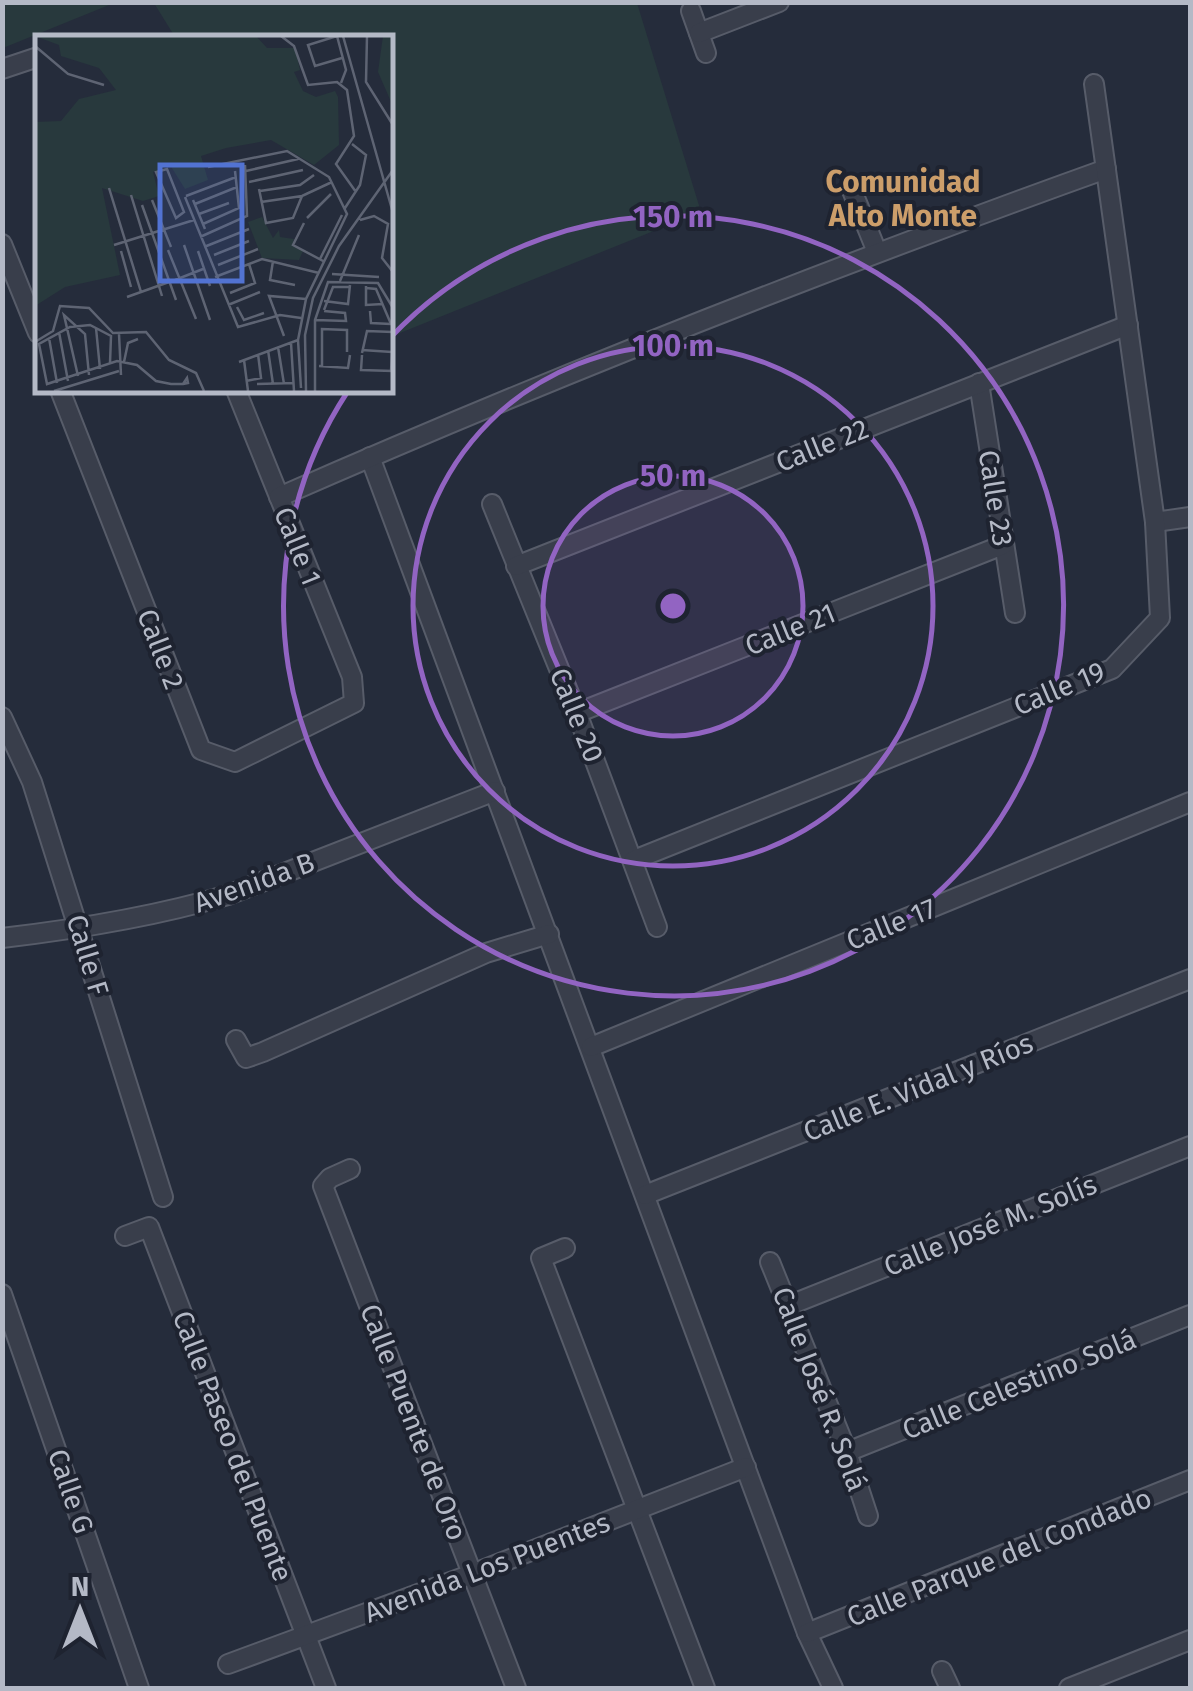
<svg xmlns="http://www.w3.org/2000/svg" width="1193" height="1691" font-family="'Fira Sans',sans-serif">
	<rect width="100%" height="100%" fill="#252c3b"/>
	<g fill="#28393d">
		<path d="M 3,2 L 114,2 L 114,3 L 3,48 Z"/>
		<path d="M 154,3 L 637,3 L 701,212 L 390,337 L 390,38 L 175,37 Z"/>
	</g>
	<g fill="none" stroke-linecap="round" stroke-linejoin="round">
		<g stroke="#575c69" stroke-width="22">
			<g id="minor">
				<path d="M 691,11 L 706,53"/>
				<path d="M 699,33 L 779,2"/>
				<path d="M 2,69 L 38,57"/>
				<path d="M 851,188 L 877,252"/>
				<path d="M 2,244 L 38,333"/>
				<path d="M 979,383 L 1015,613"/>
				<path d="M 60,390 L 201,750 L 235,762 L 354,703 L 352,677 L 236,390"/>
				<path d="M 370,457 L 807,1633 L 833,1688"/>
				<path d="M 279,497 C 550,378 827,269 1106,169"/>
				<path d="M 492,504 L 577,713 L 657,927"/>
				<path d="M 1155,522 L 1190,517"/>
				<path d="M 516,566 L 1128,325"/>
				<path d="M 577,713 L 1003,545"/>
				<path d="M 2,717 L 32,782 L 163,1197"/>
				<path d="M 634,860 L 1112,669 L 1160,618 L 1155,522 L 1094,84"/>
				<path d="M 2,938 C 79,929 154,917 228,895 L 495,791"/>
				<path d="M 236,1040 L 246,1058 L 263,1052 L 486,953 L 549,934"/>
				<path d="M 591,1047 L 1190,802"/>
				<path d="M 350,1169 L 330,1178 L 323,1186 L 516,1688"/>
				<path d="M 645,1195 L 1190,979"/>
				<path d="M 125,1236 L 149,1227 L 326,1688"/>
				<path d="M 565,1248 L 541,1258 L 705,1688"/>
				<path d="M 770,1262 L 847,1452 L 868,1516"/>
				<path d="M 2,1294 L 139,1688"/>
				<path d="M 790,1305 L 1190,1146"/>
				<path d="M 847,1452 L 1190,1315"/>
				<path d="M 807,1633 L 1190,1480"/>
				<path d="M 228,1664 L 472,1574 L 746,1467"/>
				<path d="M 942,1671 L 950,1688"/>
				<path d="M 1069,1688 L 1190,1640"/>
			</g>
		</g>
		<use href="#minor" stroke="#393e4b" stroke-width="18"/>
	</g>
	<circle cx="673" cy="606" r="130" fill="#9264c2" fill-opacity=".12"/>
	<g fill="none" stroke="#9264c2" stroke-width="5">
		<circle cx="673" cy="606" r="130"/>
		<circle cx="673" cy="606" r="260"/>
		<path d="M390 338A390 390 0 1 1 348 391"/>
	</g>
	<g text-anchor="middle" stroke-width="8" stroke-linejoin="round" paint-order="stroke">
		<g font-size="28" fill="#b4b9c6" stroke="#1e2330">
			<text transform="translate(822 445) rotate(-22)" y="10">Calle 22</text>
			<text transform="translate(996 498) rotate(81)" y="10">Calle 23</text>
			<text transform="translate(298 546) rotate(68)" y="10">Calle 1</text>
			<text transform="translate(790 629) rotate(-22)" y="10">Calle 21</text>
			<text transform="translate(161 649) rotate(69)" y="10">Calle 2</text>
			<text transform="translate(1059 688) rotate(-23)" y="10">Calle 19</text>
			<text transform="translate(577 715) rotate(68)" y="10">Calle 20</text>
			<text transform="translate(254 882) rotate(-20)" y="10">Avenida B</text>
			<text transform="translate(891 924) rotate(-22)" y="10">Calle 17</text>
			<text transform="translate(88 955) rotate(73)" y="10">Calle F</text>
			<text transform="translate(918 1087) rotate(-22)" y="10">Calle E. Vidal y Ríos</text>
			<text transform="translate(990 1225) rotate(-22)" y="10">Calle José M. Solís</text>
			<text transform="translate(1019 1384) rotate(-22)" y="10">Calle Celestino Solá</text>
			<text transform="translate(820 1389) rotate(69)" y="10">Calle José R. Solá</text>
			<text transform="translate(414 1422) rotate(69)" y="10">Calle Puente de Oro</text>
			<text transform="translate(233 1446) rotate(69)" y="10">Calle Paseo del Puente</text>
			<text transform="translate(71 1491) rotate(71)" y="10">Calle G</text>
			<text transform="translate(999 1557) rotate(-22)" y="10">Calle Parque del Condado</text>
			<text transform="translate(487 1567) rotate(-21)" y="10">Avenida Los Puentes</text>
		</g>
		<g font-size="30" font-weight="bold" fill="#cc9e6a" stroke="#1e2330">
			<text x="903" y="192">Comunidad<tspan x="903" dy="34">Alto Monte</tspan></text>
		</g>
	</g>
	<g transform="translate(35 35)">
		<rect width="358" height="358" fill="#252c3b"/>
		<path d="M 0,1 L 221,1 L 232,13 L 260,13 L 265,35 L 259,37 L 268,56 L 281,62 L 300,56 L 303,62 L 304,110 L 279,130 L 236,105 L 191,113 L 166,121 L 173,145 L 150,154 L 135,130 L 118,137 L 124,161 L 108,166 L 67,153 L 85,240 L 30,252 L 0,271 L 0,87 L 26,86 L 44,64 L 81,55 L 64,33 L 26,21 L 24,10 ZM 348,1 L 357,1 L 357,69 L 343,37 ZM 227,182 L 238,203 L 244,195 L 245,202 L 259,204 L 257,211 L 268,216 L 264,225 L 227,223 L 213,187 Z" fill="#28393d"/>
		<path fill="none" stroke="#5e6473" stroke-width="2.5" d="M 246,1 L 259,11 L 273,50 L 302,47 L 312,55 L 319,101 L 301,129 L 321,157M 302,1 L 273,10 L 280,31 L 307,23M 302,1 L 311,35 L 306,48M 308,1 L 358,178M 332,1 L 331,47 L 358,90M 0,11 L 33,39 L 69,50M 173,132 L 252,116 L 294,142 L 312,179 L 271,264 L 263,305 L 266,353M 132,134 L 149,177 L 141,183 L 121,137 ZM 211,136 L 263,124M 214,147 L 268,135M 74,153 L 106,257M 224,154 L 231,188 L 258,183 L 267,161M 225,156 L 265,150 L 279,140M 96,160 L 127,261M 151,161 L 201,142M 150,162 L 203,292 L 245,280 L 266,283M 117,165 L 136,212M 158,165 L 170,194M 226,167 L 267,161 L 297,147M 160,169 L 202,152M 107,170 L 141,265M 310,173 L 325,150 L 331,120 L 317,109M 164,179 L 194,168M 272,183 L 296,159M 325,185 L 339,181 L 353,189 L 347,223 L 358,237M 269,188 L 258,210 L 290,227M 168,189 L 204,173 L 200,136M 165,202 L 212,181 L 210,130M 79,210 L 159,185M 149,210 L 175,285M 169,212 L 214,194M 133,215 L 161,284M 86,216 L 96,252M 163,216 L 175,251M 179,220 L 214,206M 285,224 L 307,180M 238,226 L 235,245 L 260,250M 183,230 L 223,214M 297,239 L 344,242M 180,242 L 227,224 L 284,238M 140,245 L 168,234M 305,246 L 324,200M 331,251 L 331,270 L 348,269M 331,253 L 341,254 L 356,289M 195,258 L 220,248 L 214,229M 92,262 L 134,247M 289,266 L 313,269 L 315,250M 193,270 L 225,257M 202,272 L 209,285 L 229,278M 289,275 L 298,252 L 315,252M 335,276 L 336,288 L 356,289M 280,285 L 311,286 L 310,278 L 289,276M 61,293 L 65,334M 24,297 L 33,346M 84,299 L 86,340M 249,301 L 234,261 L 271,264M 14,303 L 22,348M 0,307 L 18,296 L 25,271 L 54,273 L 78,298 L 111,297 L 134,325 L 161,338 L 169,356M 256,308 L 259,356M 243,312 L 249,349M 233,315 L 238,349M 327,315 L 357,317M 327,318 L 332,296 L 358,297M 327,320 L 326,335 L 358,336M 209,325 L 213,356M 89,327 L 93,308 L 103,304M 204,327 L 263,305M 75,328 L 76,301 L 55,290 L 35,292 L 4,309 L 12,349 L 82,326 L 102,330 L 121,346 L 136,349 L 148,349 L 153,348 L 152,343 L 148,349M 284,331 L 313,333 L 315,320M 287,332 L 287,294 L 312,295 L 312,317M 356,336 L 358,302M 43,341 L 29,280 L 50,299 L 54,340M 211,346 L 226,343 L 223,319M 222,349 L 259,348M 19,356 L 84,336M 271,356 L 270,300 L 278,263 L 304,211 L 358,135M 280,356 L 280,285 L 293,247 L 343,248 L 358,273"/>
		<path fill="#5273d2" fill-opacity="0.15" stroke="#5273d2" stroke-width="5" d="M 125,130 L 207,130 L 207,246 L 125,246 Z"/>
		<rect width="358" height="358" fill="none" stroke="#b4b9c6" stroke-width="5"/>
	</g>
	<circle cx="673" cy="606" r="15" fill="#9264c2" stroke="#1e2330" stroke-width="5"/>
	<g font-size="30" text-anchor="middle" font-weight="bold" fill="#9264c2" stroke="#1e2330" stroke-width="8" stroke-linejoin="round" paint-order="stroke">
		<text x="673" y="227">150 m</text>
		<text x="673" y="356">100 m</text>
		<text x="673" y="486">50 m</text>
	</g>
	<rect width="1193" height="1691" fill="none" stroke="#b4b9c6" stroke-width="10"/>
	<g transform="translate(80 1611)" stroke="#1e2330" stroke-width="8" paint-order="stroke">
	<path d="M0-8L18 38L0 25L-18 38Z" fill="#b4b9c6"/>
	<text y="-15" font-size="28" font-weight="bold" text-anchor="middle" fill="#b4b9c6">N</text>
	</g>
</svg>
